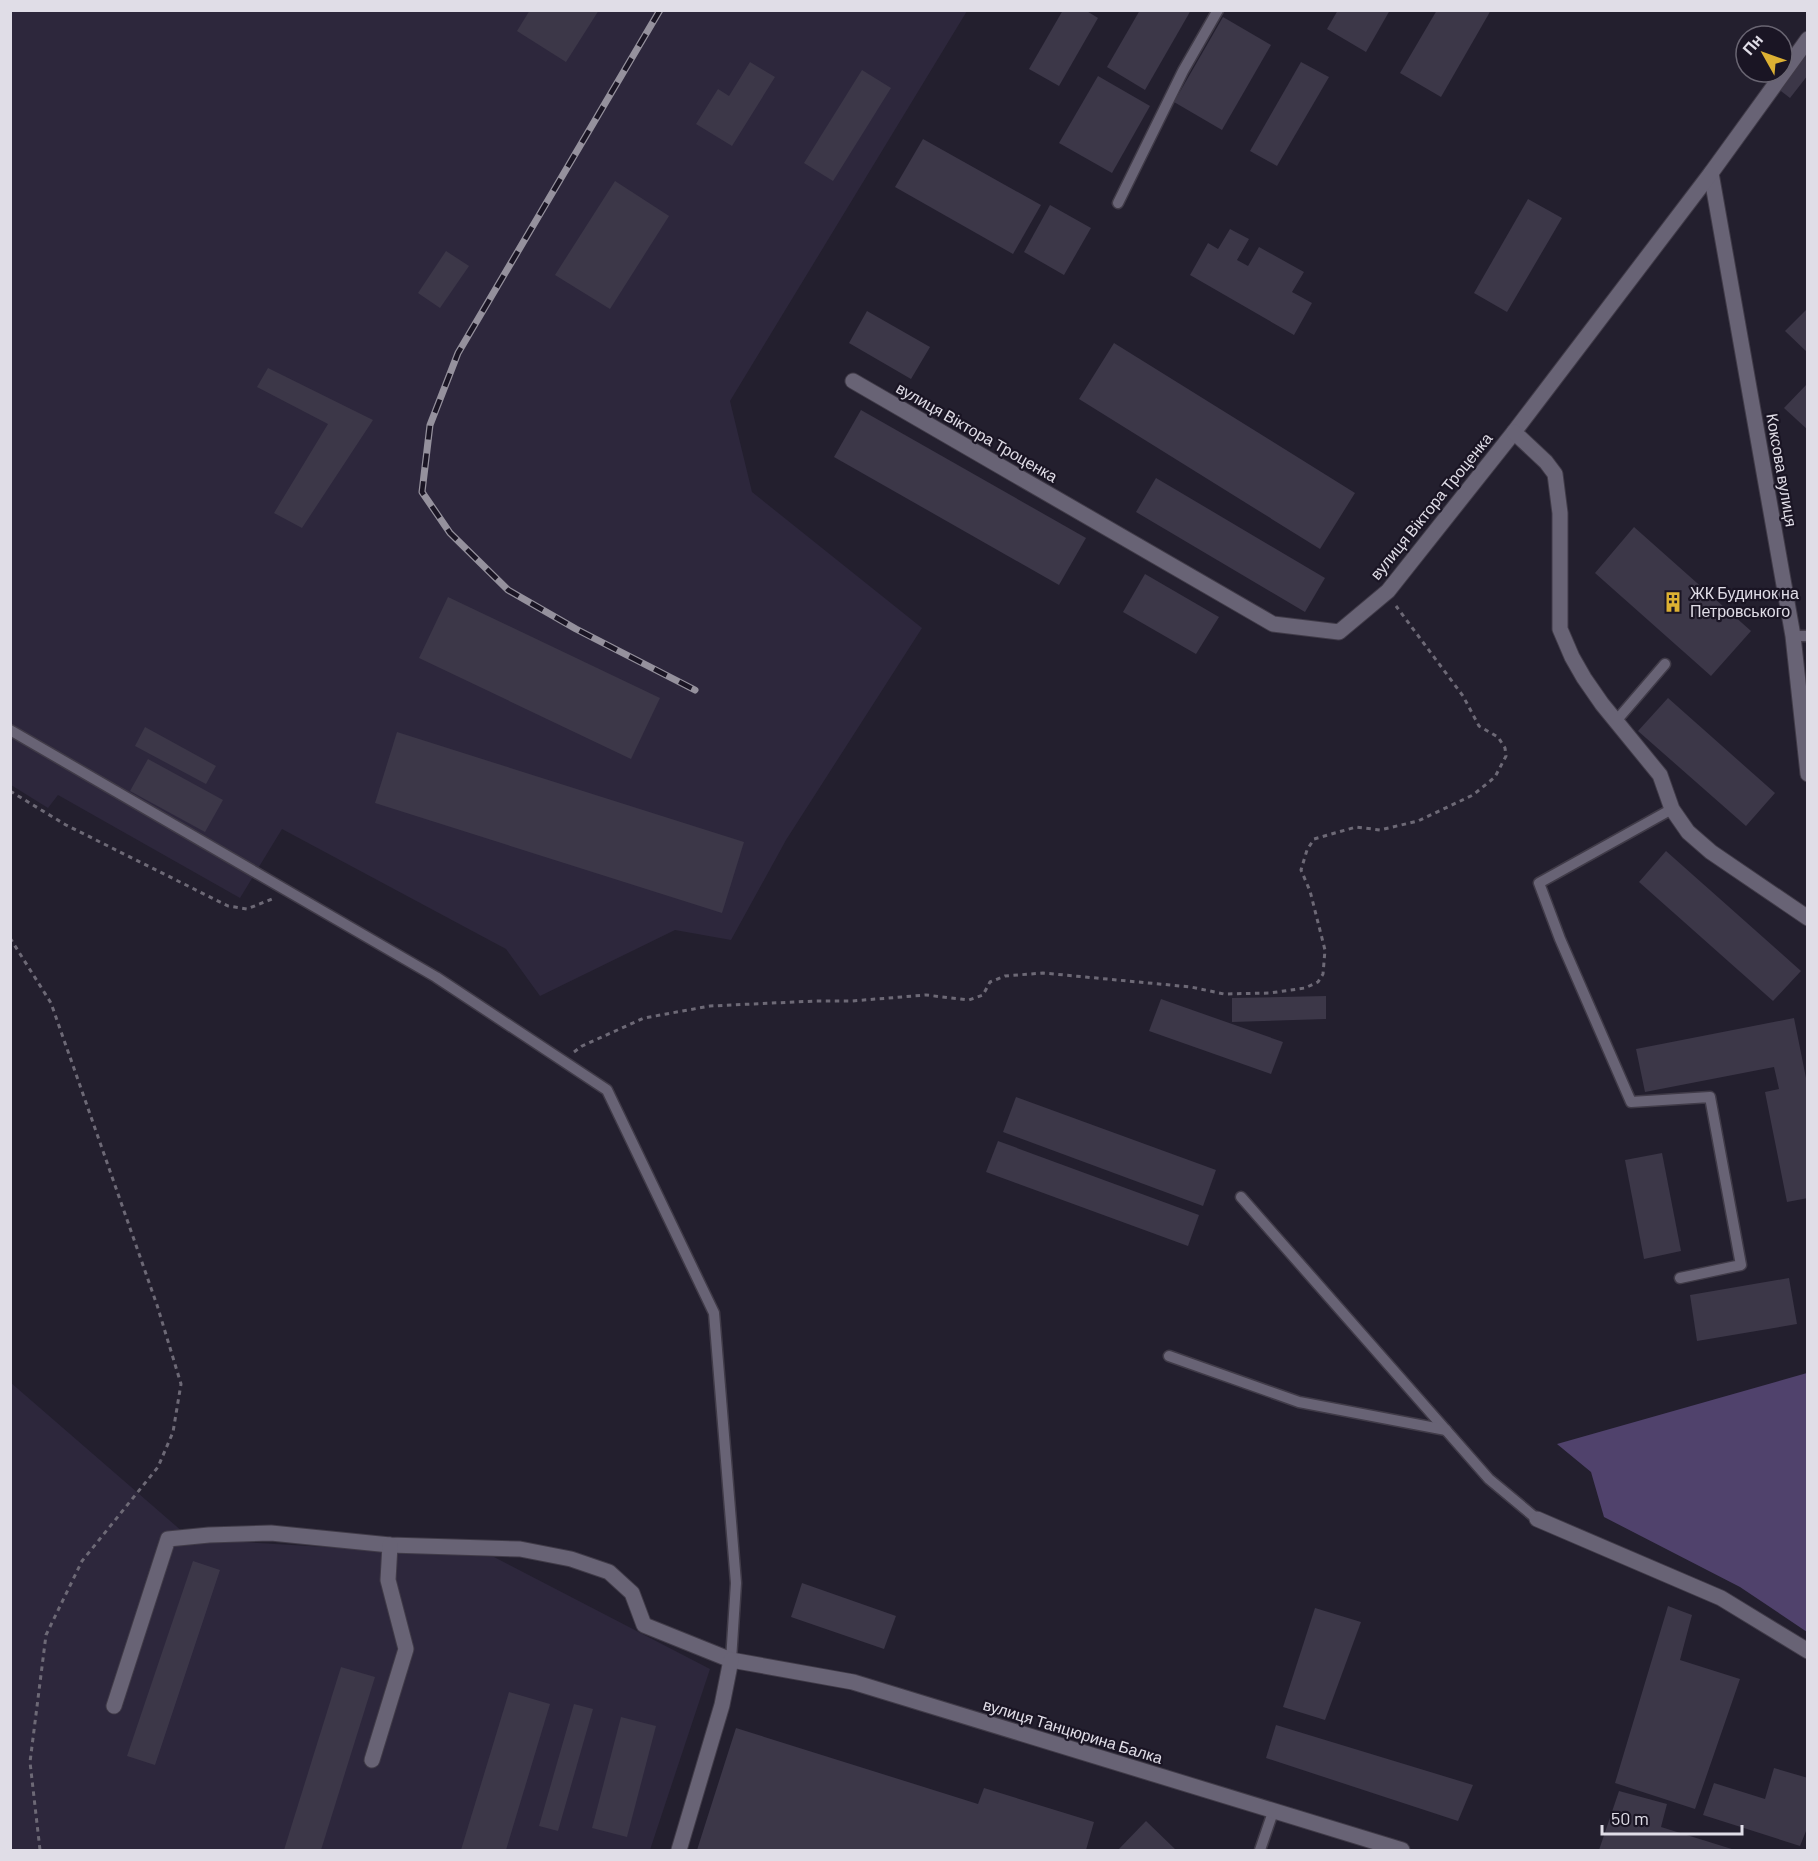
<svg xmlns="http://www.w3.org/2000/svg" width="1818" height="1861" font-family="Barlow,sans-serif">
	<rect width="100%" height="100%" fill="#231f2e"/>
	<g fill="#2d273c">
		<path d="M 10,11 L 967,11 L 730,401 L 752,492 L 922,628 L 786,840 L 731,940 L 675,930 L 540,996 L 506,949 L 282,829 L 240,898 L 58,795 L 48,808 L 11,785 Z"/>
		<path d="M 10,1382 L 191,1539 L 494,1557 L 710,1669 L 650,1850 L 11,1850 Z"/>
	</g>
	<path fill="#50426c" d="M 1807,1373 L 1807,1632 L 1740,1587 L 1604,1517 L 1591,1472 L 1557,1444 Z"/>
	<g fill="#3c3748">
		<path d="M 530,10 L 599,10 L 566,62 L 517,31 Z"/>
		<path d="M 1063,10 L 1085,10 L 1098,18 L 1059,86 L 1029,69 Z"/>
		<path d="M 1140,10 L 1191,10 L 1145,90 L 1107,67 Z"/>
		<path d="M 1338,10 L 1390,10 L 1366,52 L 1327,29 Z"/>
		<path d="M 1437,10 L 1491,10 L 1441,97 L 1400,73 Z"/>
		<path d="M 1223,17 L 1271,45 L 1222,130 L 1174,102 Z"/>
		<path d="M 1808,47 L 1808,75 L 1790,98 L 1777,88 Z"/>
		<path d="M 750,62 L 775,77 L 732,146 L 696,124 L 718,89 L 729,96 Z"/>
		<path d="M 1301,62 L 1329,77 L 1277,166 L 1250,151 Z"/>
		<path d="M 862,70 L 891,88 L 833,181 L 804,163 Z"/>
		<path d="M 1098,76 L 1150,106 L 1112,173 L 1059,143 Z"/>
		<path d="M 923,139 L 1041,205 L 1013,254 L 895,187 Z"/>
		<path d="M 615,181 L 669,216 L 610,309 L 555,275 Z"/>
		<path d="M 1528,199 L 1562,218 L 1507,312 L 1474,293 Z"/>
		<path d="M 1050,205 L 1091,228 L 1064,275 L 1024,252 Z"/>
		<path d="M 1230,229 L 1249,239 L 1237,260 L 1248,266 L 1259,247 L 1304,272 L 1292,292 L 1312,303 L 1294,335 L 1190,275 L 1208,243 L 1218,249 Z"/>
		<path d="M 446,251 L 469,266 L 440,308 L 418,293 Z"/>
		<path d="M 1808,308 L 1808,353 L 1785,331 Z"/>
		<path d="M 867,311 L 930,347 L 911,379 L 849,343 Z"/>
		<path d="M 1114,343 L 1355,493 L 1320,549 L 1079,399 Z"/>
		<path d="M 268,368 L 373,420 L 302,528 L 274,513 L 328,424 L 257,387 Z"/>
		<path d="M 1808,383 L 1808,430 L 1784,408 Z"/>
		<path d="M 861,410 L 1086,538 L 1059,585 L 834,457 Z"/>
		<path d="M 1156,478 L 1325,578 L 1305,612 L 1136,512 Z"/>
		<path d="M 1634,527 L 1751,631 L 1711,676 L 1595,573 Z"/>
		<path d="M 1145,574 L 1219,617 L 1196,654 L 1123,612 Z"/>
		<path d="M 448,597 L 660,698 L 631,759 L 419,658 Z"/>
		<path d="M 1668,698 L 1775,793 L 1746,826 L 1638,731 Z"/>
		<path d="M 145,727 L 216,766 L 206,784 L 135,746 Z"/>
		<path d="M 397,732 L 744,842 L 722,913 L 375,803 Z"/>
		<path d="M 148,759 L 223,800 L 205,832 L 130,791 Z"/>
		<path d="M 1666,851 L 1801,971 L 1773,1001 L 1639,882 Z"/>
		<path d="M 1326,996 L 1326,1019 L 1232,1022 L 1232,998 Z"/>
		<path d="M 1161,999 L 1283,1042 L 1271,1074 L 1149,1031 Z"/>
		<path d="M 1794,1018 L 1808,1088 L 1808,1198 L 1787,1202 L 1765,1092 L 1779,1089 L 1774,1067 L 1645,1092 L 1636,1049 Z"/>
		<path d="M 1016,1097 L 1216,1170 L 1203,1206 L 1003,1132 Z"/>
		<path d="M 998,1141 L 1199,1215 L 1188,1246 L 986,1172 Z"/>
		<path d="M 1662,1153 L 1681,1251 L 1644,1259 L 1625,1160 Z"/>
		<path d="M 1789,1278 L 1797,1324 L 1697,1341 L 1690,1295 Z"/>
		<path d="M 193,1561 L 220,1570 L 155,1765 L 127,1756 Z"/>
		<path d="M 802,1583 L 896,1616 L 884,1649 L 791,1617 Z"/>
		<path d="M 1668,1606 L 1692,1615 L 1680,1660 L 1740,1679 L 1695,1809 L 1615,1783 Z"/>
		<path d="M 1315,1608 L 1361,1622 L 1325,1720 L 1283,1707 Z"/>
		<path d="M 341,1667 L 375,1677 L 321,1850 L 284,1850 Z"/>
		<path d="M 509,1692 L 550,1704 L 506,1850 L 461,1850 Z"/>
		<path d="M 574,1704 L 593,1709 L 558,1831 L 539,1826 Z"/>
		<path d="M 621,1717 L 656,1726 L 627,1837 L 592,1828 Z"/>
		<path d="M 1276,1725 L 1473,1785 L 1458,1821 L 1266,1758 Z"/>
		<path d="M 736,1728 L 978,1804 L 984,1788 L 1094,1822 L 1086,1850 L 697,1850 Z"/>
		<path d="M 1774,1768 L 1808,1778 L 1808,1826 L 1800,1846 L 1703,1815 L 1714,1783 L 1765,1799 Z"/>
		<path d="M 1619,1791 L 1667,1804 L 1661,1827 L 1735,1850 L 1599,1850 Z"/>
		<path d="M 1146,1821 L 1176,1850 L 1118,1850 Z"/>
	</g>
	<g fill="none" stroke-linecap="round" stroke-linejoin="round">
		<g stroke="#403b48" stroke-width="13">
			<g id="service">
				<path d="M 1118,203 L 1183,71 L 1218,10"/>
				<path d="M 1793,636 L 1808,636"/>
				<path d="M 1616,721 L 1665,664"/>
				<path d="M 10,730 L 436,977 L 607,1090 L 714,1313 L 736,1583 L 731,1660"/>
				<path d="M 1672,809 L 1539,883 L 1560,939 L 1631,1102 L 1710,1097 L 1741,1265 L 1680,1278"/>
				<path d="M 1241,1197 L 1489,1479 L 1537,1519"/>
				<path d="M 1169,1356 L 1299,1402 L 1446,1430"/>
				<path d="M 1260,1850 L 1273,1812"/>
			</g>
		</g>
		<g stroke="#403b48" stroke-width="17">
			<g id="minor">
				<path d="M 1711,173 L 1793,636 L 1808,774"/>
				<path d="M 853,381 L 1273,624 L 1339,632 L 1388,591 L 1514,432 L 1711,173 L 1808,39"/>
				<path d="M 1514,432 L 1546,462 L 1555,474 L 1560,513 L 1560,629 L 1572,657 L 1584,678 L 1602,704 L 1660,775 L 1672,809 L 1688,832 L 1711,852 L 1808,918"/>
				<path d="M 1537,1519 L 1721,1598 L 1808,1651"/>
				<path d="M 114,1706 L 168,1539 L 209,1535 L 271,1533 L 390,1545 L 520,1549 L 571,1559 L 609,1572 L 632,1593 L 644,1625 L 731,1660 L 853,1682 L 1402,1850"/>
				<path d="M 372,1760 L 406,1649 L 388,1580 L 390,1545"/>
				<path d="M 679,1850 L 722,1705 L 731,1660"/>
			</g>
		</g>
		<g stroke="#6d6976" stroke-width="3" stroke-dasharray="4.5 4.5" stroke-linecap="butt">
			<path d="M 10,791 L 66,825 L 228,906 L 247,909 L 272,899"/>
			<path d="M 10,938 L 51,1003 L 157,1305 L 181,1384 L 173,1432 L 158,1467 L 82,1561 L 46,1635 L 30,1762 L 40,1850"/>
			<path d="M 574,1052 L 582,1046 L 644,1018 L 710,1006 L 816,1001 L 852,1001 L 926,995 L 969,1000 L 983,995 L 990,982 L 1005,976 L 1043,973 L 1191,987 L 1224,994 L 1270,993 L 1305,988 L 1318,982 L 1323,974 L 1325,950 L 1310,891 L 1301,870 L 1307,850 L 1314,839 L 1356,827 L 1380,830 L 1418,821 L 1473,795 L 1495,777 L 1506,756 L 1505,748 L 1498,737 L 1479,726 L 1463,696 L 1396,606"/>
		</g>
		<use href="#service" stroke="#686375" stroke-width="10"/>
		<use href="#minor" stroke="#686375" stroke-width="15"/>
		<g stroke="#95919d" stroke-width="7">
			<path id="rail" d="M 660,10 L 458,353 L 430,425 L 422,492 L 450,533 L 508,590 L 576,629 L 695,690"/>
		</g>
		<use href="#rail" stroke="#1a1524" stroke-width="4.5" stroke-dasharray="14" stroke-linecap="butt"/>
	</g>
	<defs>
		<g id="building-bare" transform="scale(1.62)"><path d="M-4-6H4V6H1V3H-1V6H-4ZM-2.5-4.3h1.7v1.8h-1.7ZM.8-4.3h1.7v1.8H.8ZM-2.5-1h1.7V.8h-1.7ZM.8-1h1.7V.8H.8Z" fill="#ddb133" stroke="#1a1524" stroke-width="2.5" paint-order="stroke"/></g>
	</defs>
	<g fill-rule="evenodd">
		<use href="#building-bare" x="1673" y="602"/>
	</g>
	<g text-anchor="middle" stroke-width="4.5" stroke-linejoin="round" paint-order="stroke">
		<g font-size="16" fill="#e0dde7" stroke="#1a1524">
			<text transform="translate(977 432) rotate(30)" y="6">вулиця Віктора Троценка</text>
			<text transform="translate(1782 470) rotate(80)" y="6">Коксова вулиця</text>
			<text transform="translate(1431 506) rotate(-51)" y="6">вулиця Віктора Троценка</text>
			<text transform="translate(1073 1731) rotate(17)" y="6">вулиця Танцюрина Балка</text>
		</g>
		<g font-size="16" fill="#e0dde7" stroke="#1a1524" text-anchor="start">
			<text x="1690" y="599">ЖК Будинок на<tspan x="1690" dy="18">Петровського</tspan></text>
		</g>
	</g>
	<rect width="1818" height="1861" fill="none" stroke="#e0dde7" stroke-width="24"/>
	<g transform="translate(1764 54) rotate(310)"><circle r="28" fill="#1a1524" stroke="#696572" stroke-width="1.5"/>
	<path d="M0-4.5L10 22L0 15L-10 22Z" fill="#ddb133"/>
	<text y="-9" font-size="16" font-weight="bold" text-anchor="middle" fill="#e0dde7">Пн</text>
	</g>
	<path d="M1602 1825v9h140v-9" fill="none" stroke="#e0dde7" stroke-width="3"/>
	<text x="1611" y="1825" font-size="18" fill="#e0dde7" stroke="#1a1524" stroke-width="4.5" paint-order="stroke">50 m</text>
</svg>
